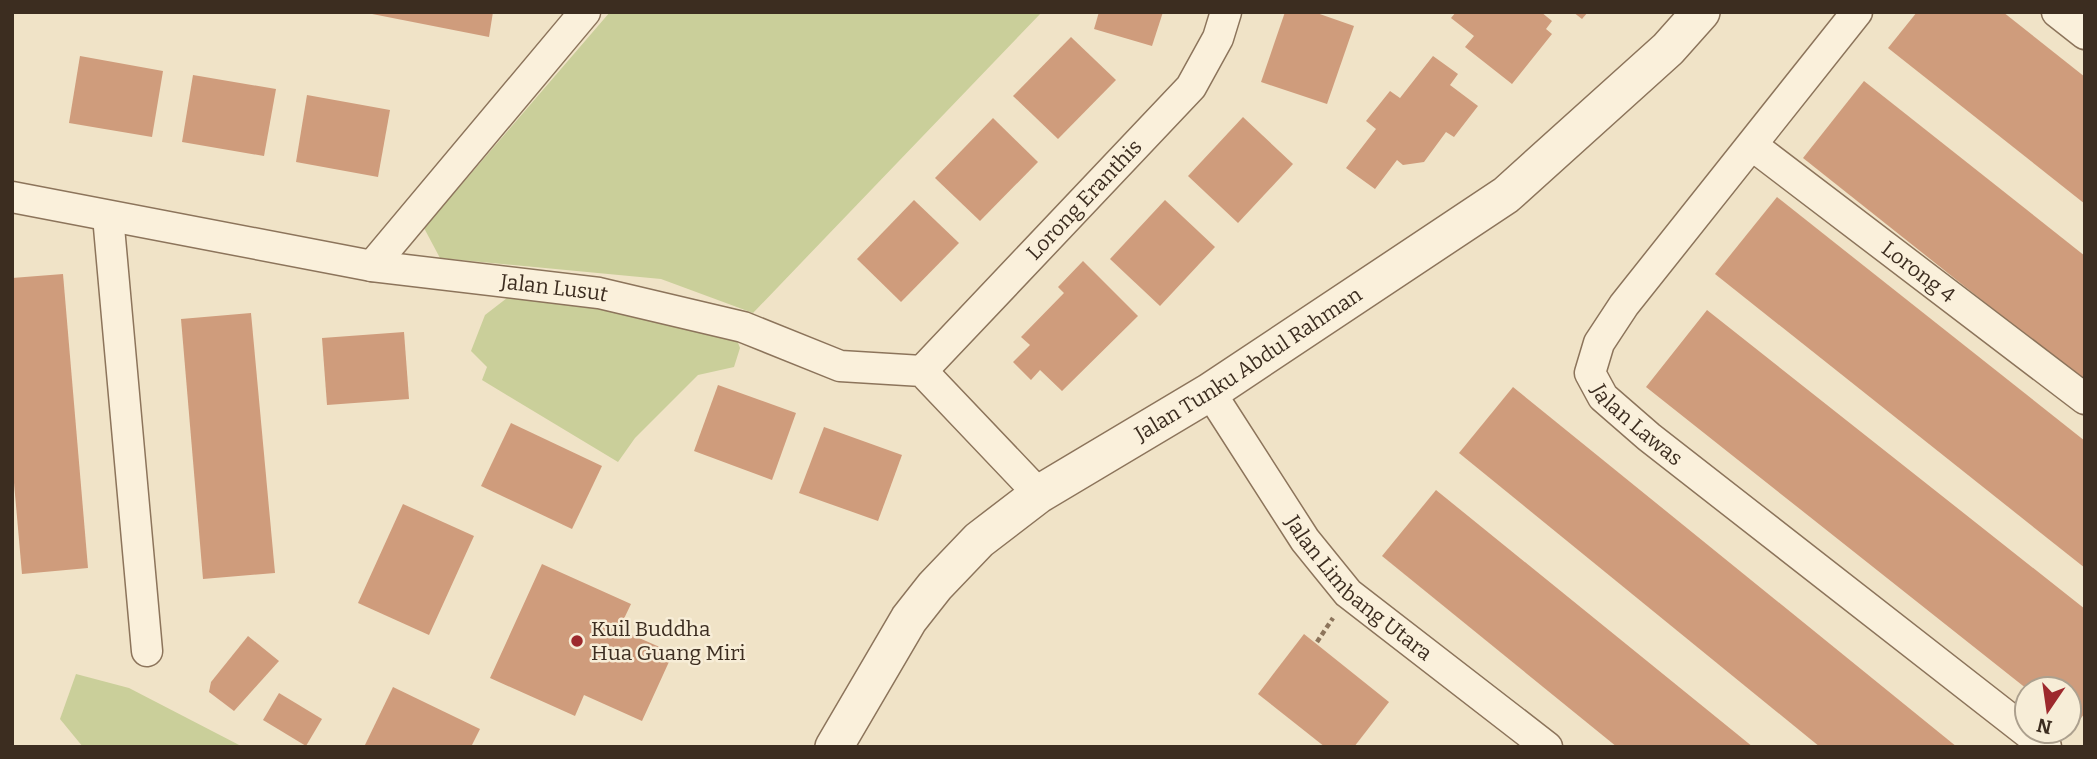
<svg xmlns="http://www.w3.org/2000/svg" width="2097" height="759" font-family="Bitter,serif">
	<rect width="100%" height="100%" fill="#f0e3c7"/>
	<g fill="#cacf9a">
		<path d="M 610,12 L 1042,12 L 753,313 L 661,279 L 440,258 L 424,228 Z"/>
		<path d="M 507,298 L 638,308 L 734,332 L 740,348 L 734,367 L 698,375 L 635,438 L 618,462 L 482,380 L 487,367 L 471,351 L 485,315 Z"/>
		<path d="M 76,674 L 129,688 L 243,747 L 83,747 L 60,719 Z"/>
	</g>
	<g fill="#cf9c7c">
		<path d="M 362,12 L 493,12 L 489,37 Z"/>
		<path d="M 1099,12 L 1163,12 L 1152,46 L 1094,29 Z"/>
		<path d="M 1285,12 L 1314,12 L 1354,26 L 1327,104 L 1261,82 Z"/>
		<path d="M 1456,12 L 1541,12 L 1552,21 L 1546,29 L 1552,34 L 1512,84 L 1465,47 L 1474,36 L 1451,18 Z"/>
		<path d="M 1573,12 L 1588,12 L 1582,19 Z"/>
		<path d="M 1917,12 L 2003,12 L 2085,77 L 2085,204 L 1888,48 Z"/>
		<path d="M 1071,37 L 1116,80 L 1058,139 L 1013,96 Z"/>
		<path d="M 80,56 L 163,71 L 152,137 L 69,123 Z"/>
		<path d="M 1433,56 L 1458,74 L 1450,85 L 1478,106 L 1454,137 L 1446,132 L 1424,162 L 1403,165 L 1397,160 L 1375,189 L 1346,168 L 1376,129 L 1366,121 L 1390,91 L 1400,98 Z"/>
		<path d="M 193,75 L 276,89 L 264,156 L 182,142 Z"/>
		<path d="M 1864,81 L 2085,256 L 2085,382 L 1803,158 Z"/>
		<path d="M 307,95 L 390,110 L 378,177 L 296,162 Z"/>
		<path d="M 1243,117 L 1293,164 L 1238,223 L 1188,176 Z"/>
		<path d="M 993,118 L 1038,162 L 980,221 L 935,178 Z"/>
		<path d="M 1777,197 L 2085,441 L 2085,568 L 1715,274 Z"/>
		<path d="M 914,200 L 959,243 L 901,302 L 857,259 Z"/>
		<path d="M 1165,200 L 1215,247 L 1160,306 L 1110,259 Z"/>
		<path d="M 1083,261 L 1138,316 L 1062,391 L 1040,370 L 1031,380 L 1013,362 L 1030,345 L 1021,337 L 1064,293 L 1058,287 Z"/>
		<path d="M 63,274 L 88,568 L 22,574 L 12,460 L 12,278 Z"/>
		<path d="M 1707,310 L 2085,609 L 2085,713 L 2074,727 L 2069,723 L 2069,689 L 2027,689 L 1646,387 Z"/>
		<path d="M 251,313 L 275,573 L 203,579 L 181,319 Z"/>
		<path d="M 404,332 L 409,399 L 327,405 L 322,338 Z"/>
		<path d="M 718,385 L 796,413 L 772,480 L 694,451 Z"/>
		<path d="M 1513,387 L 1957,747 L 1820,747 L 1459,453 Z"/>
		<path d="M 511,423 L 602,466 L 572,529 L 481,486 Z"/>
		<path d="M 824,427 L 902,455 L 878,521 L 799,493 Z"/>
		<path d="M 1436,490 L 1753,747 L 1617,747 L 1382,556 Z"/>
		<path d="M 403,504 L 474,536 L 429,635 L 358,603 Z"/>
		<path d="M 542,564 L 631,604 L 619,629 L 673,653 L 642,721 L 584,695 L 575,716 L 490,678 Z"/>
		<path d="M 1304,634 L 1389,702 L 1354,747 L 1325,747 L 1258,694 Z"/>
		<path d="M 248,636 L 279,661 L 234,711 L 209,692 L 211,682 Z"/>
		<path d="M 393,687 L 480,729 L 471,747 L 364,747 Z"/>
		<path d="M 279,693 L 322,719 L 306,746 L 263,720 Z"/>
	</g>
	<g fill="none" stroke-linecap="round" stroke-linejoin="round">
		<g stroke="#8c745b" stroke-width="33">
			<g id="minor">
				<path id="s1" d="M 1857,12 L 1624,305 L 1599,343 L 1590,373 L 1603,397 L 1649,437 L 2046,747"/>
				<path d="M 2057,12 L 2085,34"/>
				<path id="s2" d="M 1753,146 L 2085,399"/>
				<path id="s3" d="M 12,197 L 372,266 L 599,293 L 743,327 L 840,366 L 922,371 L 1039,494"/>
				<path d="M 108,216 L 147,651"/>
				<path d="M 372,266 L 585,12"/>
				<path id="s4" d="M 922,371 L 1191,87 L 1218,38 L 1226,12"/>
				<path id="s5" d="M 1210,392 L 1305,540 L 1348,593 L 1547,747"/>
			</g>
		</g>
		<g stroke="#8c745b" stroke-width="40">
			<g id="tertiary">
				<path id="s6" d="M 834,747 L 909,619 L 935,586 L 979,540 L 1039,494 L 1210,392 L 1506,195 L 1668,49 L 1701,12"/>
			</g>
		</g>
		<path stroke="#8c745b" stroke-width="4.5" stroke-dasharray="5 3.5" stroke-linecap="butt" d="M 1317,642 L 1333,618"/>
		<use href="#minor" stroke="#faf0db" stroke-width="30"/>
		<use href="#tertiary" stroke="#faf0db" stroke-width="37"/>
	</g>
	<circle fill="#9d292d" stroke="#f7edd7" stroke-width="2.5" cx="577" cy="641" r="7"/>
	<g text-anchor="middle" stroke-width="5" stroke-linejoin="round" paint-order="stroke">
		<g font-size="21" fill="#3c2d20" stroke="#f7edd7">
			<text dy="7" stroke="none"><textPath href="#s4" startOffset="236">Lorong Eranthis</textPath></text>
			<text dy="7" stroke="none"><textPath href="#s2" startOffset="208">Lorong 4</textPath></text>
			<text dy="7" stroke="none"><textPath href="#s3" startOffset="550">Jalan Lusut</textPath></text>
			<text dy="7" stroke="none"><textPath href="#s6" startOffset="576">Jalan Tunku Abdul Rahman</textPath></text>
			<text dy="7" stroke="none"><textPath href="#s1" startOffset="522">Jalan Lawas</textPath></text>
			<text dy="7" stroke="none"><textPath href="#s5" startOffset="248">Jalan Limbang Utara</textPath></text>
		</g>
		<g font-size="21" fill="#3c2d20" stroke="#f7edd7" text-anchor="start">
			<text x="591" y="636">Kuil Buddha<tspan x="591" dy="24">Hua Guang Miri</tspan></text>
		</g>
	</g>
	<rect width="2097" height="759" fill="none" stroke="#3c2d20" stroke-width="28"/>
	<g transform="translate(2048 710) rotate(193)"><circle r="33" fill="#f7edd7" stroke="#aca08e" stroke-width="2"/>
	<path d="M0-5L12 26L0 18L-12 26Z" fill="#9d292d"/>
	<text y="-10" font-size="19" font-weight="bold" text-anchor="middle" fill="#3c2d20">N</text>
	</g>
</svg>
